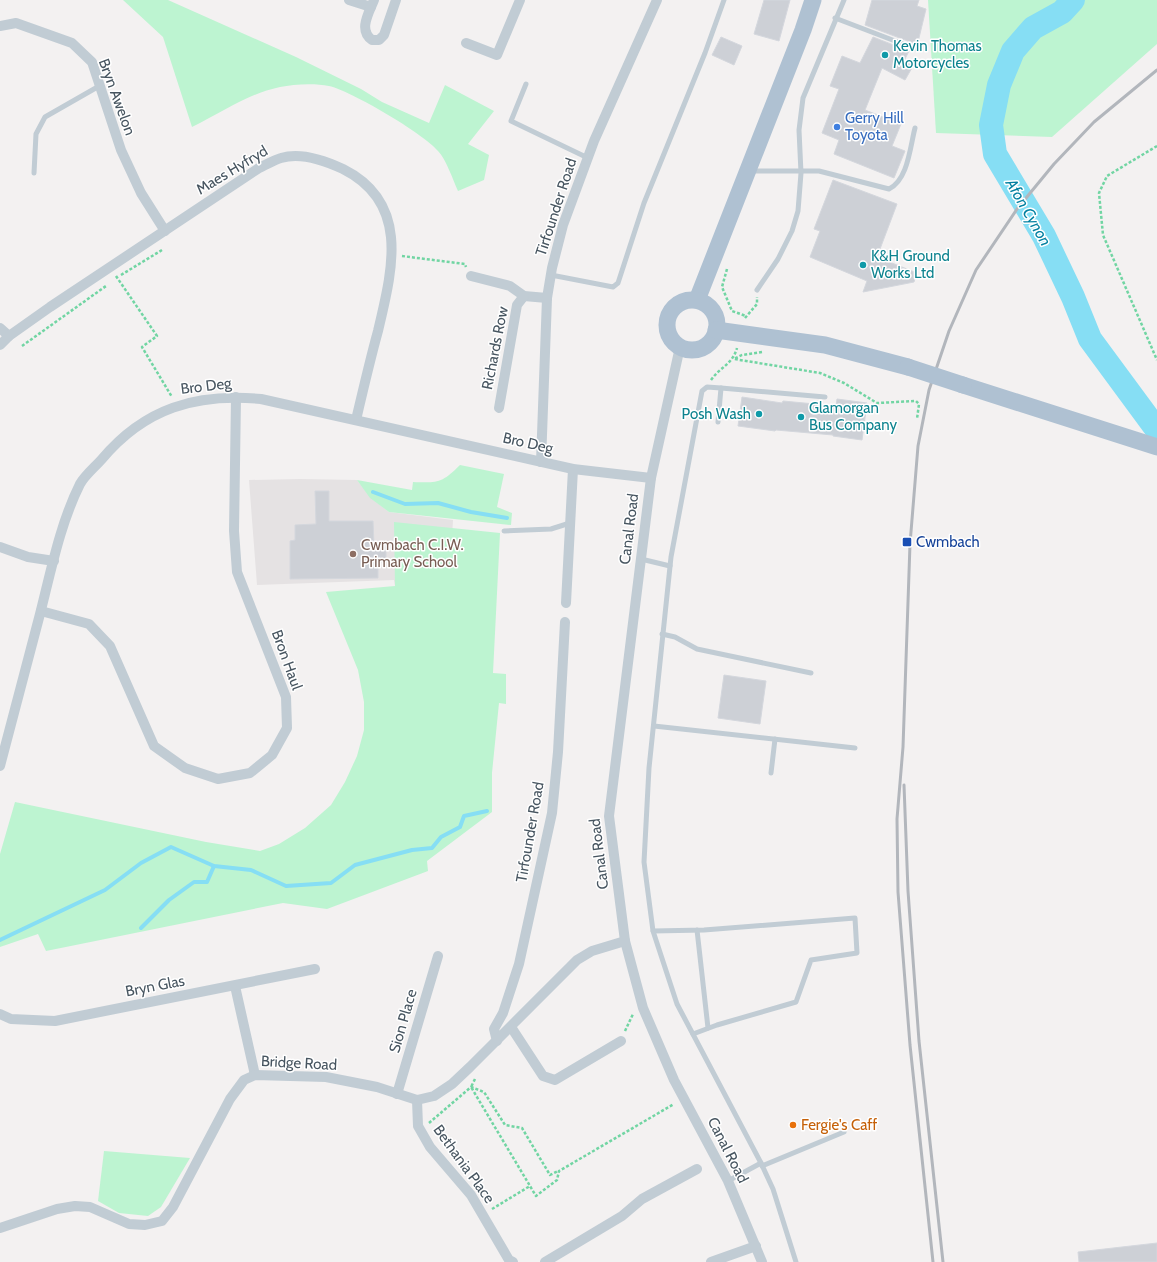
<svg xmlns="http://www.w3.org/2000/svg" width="1157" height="1262" font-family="Cabin,sans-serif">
	<rect width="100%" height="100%" fill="#f3f1f1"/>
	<path fill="#e5e2e3" d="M 300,479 L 357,480 L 371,498 L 389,512 L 453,520 L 449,589 L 395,586 L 394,580 L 257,585 L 249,480 Z"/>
	<g fill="#bdf4d1">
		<path d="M 123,0 L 168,0 L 296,57 L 361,89 L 382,102 L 429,123 L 445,85 L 494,111 L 468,144 L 489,155 L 484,180 L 458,191 C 453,180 446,159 438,151 C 423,133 351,91 329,86 C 315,83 294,84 280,87 C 247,94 223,112 192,127 L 163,37 Z"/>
		<path d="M 928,0 L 1157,0 L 1157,44 L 1052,137 L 936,133 Z"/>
		<path d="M 460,465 L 504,474 L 497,507 L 512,513 L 511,525 L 389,512 L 370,498 L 357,480 L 412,490 L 413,482 C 438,483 442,483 460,465 Z"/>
		<path d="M 394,522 L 500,533 L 493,673 L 506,674 L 506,704 L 499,703 L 492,773 L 492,812 L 427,861 L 428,871 L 327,909 L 283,903 L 46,951 L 38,934 L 0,947 L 0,854 L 15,802 L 206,842 L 260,851 L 279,844 L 305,828 L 331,805 L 345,782 L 357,756 L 364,730 L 364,702 L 358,670 L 326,592 L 395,586 Z"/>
		<path d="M 104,1151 L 190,1158 L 161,1207 L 148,1216 L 119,1213 L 98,1201 Z"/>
	</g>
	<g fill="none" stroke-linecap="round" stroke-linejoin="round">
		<g stroke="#86def4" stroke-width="4">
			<path d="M 373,492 L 405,504 L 438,503 L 471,512 L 507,518"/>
			<path d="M 141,928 L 169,900 L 194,882 L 207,882 L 214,866"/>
			<path d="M 0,940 L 105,890 L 141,863 L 171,847 L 214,866 L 251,870 L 286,886 L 331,883 L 355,865 L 412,850 L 432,848 L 441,837 L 460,827 L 464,816 L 487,811"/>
		</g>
		<path stroke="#86def4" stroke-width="24" d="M 1073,0 L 1062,12 L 1033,28 L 1013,51 L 999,85 L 991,125 L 995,154 L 1044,236 L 1073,297 L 1090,339 L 1157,430"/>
	</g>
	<g fill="#cdd0d6" stroke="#d4d7dd">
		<path d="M 764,0 L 790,0 L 779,41 L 754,34 Z"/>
		<path d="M 872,0 L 919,0 L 917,6 L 926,9 L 918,42 L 914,41 L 913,43 L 865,25 Z"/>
		<path d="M 721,37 L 742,46 L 734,65 L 712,55 Z"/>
		<path d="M 873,37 L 909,51 L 904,61 L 913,66 L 905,80 L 882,68 L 865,110 L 901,124 L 892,146 L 905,151 L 894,178 L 834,154 L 839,140 L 822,133 L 839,89 L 830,86 L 842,56 L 860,63 Z"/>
		<path d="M 833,180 L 897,204 L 877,257 L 917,273 L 914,282 L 863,292 L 867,281 L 810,257 L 820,231 L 814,229 Z"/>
		<path d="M 742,397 L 782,403 L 783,401 L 836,406 L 837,399 L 867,403 L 862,440 L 833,436 L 833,435 L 776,430 L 775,431 L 738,426 Z"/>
		<path d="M 315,491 L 329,491 L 329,521 L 373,521 L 374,546 L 386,546 L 386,562 L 378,562 L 378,578 L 290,579 L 290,541 L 295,540 L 295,525 L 316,524 Z"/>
		<path d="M 724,675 L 766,681 L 760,724 L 718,718 Z"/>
		<path d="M 1157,1243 L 1157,1262 L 1079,1262 L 1078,1252 Z"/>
	</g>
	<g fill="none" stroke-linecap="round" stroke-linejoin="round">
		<g stroke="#71d5a3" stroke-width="2.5" stroke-dasharray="3 2" stroke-linecap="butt">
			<path d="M 1157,146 L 1107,176 L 1099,193 L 1103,235 L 1157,360"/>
			<path d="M 402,256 L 465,264 L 466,267"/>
			<path d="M 727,269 L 722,287 L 732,311 L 746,316"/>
			<path d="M 121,275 L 162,250"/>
			<path d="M 116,276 L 157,336 L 142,347 L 172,397"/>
			<path d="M 745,318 L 757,304 L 757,297"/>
			<path d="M 22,346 L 106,286"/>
			<path d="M 762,352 L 742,355 L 734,359 L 820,373 L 844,383 L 877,403 L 916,401 L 919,404 L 917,419"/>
			<path d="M 711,380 C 721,366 732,365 737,348"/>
			<path d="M 625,1031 L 633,1014"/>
			<path d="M 475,1079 L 471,1087 L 530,1186"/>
			<path d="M 429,1123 L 471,1087 L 484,1092 L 505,1125 L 522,1128 L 550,1175 L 558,1171"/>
			<path d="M 492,1209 L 530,1186 L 536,1196 L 557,1180 L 559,1171 L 674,1104"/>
		</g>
		<g stroke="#c1ccd4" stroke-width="5">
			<path d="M 835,18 L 916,49"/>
			<path d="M 526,84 L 511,121 L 588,158"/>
			<path d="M 752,171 L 819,171 L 889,189 C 908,180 910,147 915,128"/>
			<path d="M 34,173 L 36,134 L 45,117 L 101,85"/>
			<path d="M 551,275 L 613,287 L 618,283 L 644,203 L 705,53 L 724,0"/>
			<path d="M 757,290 L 778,259 L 792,231 L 798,211 L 801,173 L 799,130 L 803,98 L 844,0"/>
			<path d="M 718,422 L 721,388"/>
			<path d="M 504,531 L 551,529 L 570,523"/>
			<path d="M 641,559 L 670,566"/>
			<path d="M 662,634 L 675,637 L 697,649 L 811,673"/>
			<path d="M 654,726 L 855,748"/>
			<path d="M 771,773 L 775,739"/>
			<path d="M 697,930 L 708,1028"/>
			<path d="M 653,931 L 704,930 L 855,918 L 857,953 L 811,960 L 796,1002 L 717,1025 L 693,1034"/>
			<path d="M 762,1166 L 844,1132"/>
			<path d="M 728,1181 L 761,1163"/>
			<path d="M 796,1262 L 773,1189 L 761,1163 L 677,1004 L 653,931 L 644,862 L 649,768 L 671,557 L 702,391 L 707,387 L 721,388 L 825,397"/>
		</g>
		<g stroke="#c1ccd4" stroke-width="10">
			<path d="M 349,0 L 371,7"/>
			<path d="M 374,0 C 369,13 358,30 372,40 L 379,40 L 384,35 L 396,0"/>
			<path d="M 0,26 L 16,23 L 72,43 L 92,62 L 121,150 L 141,193 L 165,231"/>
			<path d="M 466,43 L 497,55 L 520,0"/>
			<path d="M 471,276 L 510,286 L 524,296 L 547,298"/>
			<path d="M 0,328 L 9,336"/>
			<path d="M 0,345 L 9,336 L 50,307 L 259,168 C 266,165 274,160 281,158 C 300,152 326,161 343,169 C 411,203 392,271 378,331 C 370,360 363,390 356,420"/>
			<path d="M 680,347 L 651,478 L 609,816 L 625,941 L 643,1008 L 674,1080 L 728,1181 L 762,1262"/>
			<path d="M 499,408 L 517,305 L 524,296"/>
			<path d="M 541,462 L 547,298 L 552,268 L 563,225 L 594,141 L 657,0"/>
			<path d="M 0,547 L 28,557 L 54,561"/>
			<path d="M 566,603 L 573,469"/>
			<path d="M 41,611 L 89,624 L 110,646 L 154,746 L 185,768 L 218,779 L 250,773 L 272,755 L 287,728 L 286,697 L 237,572 L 234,531 L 236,397"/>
			<path d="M 0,766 C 13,715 27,665 40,614 C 51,571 60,524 80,484 C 85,475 95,467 102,459 C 145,408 196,393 261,399 L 573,469 L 651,478"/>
			<path d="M 235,986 L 255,1075"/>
			<path d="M 0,1014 L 11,1019 L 55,1021 L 315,969"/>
			<path d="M 511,1027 L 543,1076 L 555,1080 L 621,1041"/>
			<path d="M 497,1041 L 494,1029 L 503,1013 L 519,964 L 552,813 L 558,752 L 565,622"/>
			<path d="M 397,1094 L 438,956"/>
			<path d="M 417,1100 L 418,1126 L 430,1147 L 471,1195 L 509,1260 L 513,1262"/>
			<path d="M 0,1228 L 57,1209 L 75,1206 L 90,1207 L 129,1224 L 145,1225 L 162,1221 L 173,1207 L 230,1099 L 244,1080 L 255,1075 L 326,1077 L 377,1087 L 417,1100 L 434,1096 L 452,1084 L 470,1067 L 577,960 L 592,951 L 625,941"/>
			<path d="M 545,1262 L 622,1216 L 642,1199 L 697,1169"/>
			<path d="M 711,1262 L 756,1246"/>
		</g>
		<g stroke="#afc1d2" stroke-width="17">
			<path d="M 697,300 L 803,30 L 813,0"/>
			<circle cx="692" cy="325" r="25"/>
			<path d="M 716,330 L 825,345 L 908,367"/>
			<path d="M 963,385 L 1157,447"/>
		</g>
		<g stroke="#b2b6bc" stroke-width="3">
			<path d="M 904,785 L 908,891 L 919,1041 L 943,1262"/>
			<path d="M 933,1262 L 910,1045 L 898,892 L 897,819 L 903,747 L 910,544 L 918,446 L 929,390 L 949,331 L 976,270 L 1017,209 L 1054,164 L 1094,122 L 1157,70"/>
		</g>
		<path stroke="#afc1d2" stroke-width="17" d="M 908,367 L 963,385"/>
	</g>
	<g fill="#0f9aa8" stroke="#fff" stroke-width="1.5">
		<circle cx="885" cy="55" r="4"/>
		<circle cx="863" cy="265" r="4"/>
		<circle cx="759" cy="414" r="4"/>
		<circle cx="801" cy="417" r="4"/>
	</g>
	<circle fill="#3f7fe0" stroke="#fff" stroke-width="1.5" cx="837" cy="127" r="4"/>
	<rect fill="#1a4fb4" stroke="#fff" stroke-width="1.5" x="902" y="537" width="10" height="10" rx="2"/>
	<circle fill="#8d6e63" stroke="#fff" stroke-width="1.5" cx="353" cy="554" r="4"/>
	<circle fill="#e8710a" stroke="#fff" stroke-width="1.5" cx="793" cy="1125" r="4"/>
	<g text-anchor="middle" stroke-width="3" stroke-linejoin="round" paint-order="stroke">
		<g font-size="15" fill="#0d838f" stroke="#fff" text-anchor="start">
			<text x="893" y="51">Kevin Thomas<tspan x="893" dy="17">Motorcycles</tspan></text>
			<text x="871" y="261">K&amp;H Ground<tspan x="871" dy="17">Works Ltd</tspan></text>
			<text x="809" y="413">Glamorgan<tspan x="809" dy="17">Bus Company</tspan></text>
			<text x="751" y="419" text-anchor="end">Posh Wash</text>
		</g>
		<g font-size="15" fill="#475560" stroke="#fff">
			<text transform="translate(117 97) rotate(70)" y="5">Bryn Awelon</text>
			<text transform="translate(232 170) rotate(-31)" y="5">Maes Hyfryd</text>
			<text transform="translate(556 207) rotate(-72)" y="5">Tirfounder Road</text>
			<text transform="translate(495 348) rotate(-79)" y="5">Richards Row</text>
			<text transform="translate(206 386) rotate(-7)" y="5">Bro Deg</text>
			<text transform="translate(528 443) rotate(13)" y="5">Bro Deg</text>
			<text transform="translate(629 529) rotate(-83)" y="5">Canal Road</text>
			<text transform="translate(287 660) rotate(70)" y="5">Bron Haul</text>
			<text transform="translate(530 832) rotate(-80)" y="5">Tirfounder Road</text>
			<text transform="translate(599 854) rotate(-97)" y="5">Canal Road</text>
			<text transform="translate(155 986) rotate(-11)" y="5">Bryn Glas</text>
			<text transform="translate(403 1021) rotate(-74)" y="5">Sion Place</text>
			<text transform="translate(299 1063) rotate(3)" y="5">Bridge Road</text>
			<text transform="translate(728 1150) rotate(63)" y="5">Canal Road</text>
			<text transform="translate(464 1164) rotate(54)" y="5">Bethania Place</text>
		</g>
		<g font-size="15" fill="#366cbe" stroke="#fff" text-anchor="start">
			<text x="845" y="123">Gerry Hill<tspan x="845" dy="17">Toyota</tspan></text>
		</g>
		<g font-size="15" fill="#164399" stroke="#fff" text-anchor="start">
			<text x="916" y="547">Cwmbach</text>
		</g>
		<g font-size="15" fill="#785e54" stroke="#fff" text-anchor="start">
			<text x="361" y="550">Cwmbach C.I.W.<tspan x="361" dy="17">Primary School</tspan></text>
		</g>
		<g font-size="15" fill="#c56008" stroke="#fff" text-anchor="start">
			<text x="801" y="1130">Fergie's Caff</text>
		</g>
		<g font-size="16" font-style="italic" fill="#0381a1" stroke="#fff">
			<text transform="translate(1029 212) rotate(60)" y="6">Afon Cynon</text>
		</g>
	</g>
</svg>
